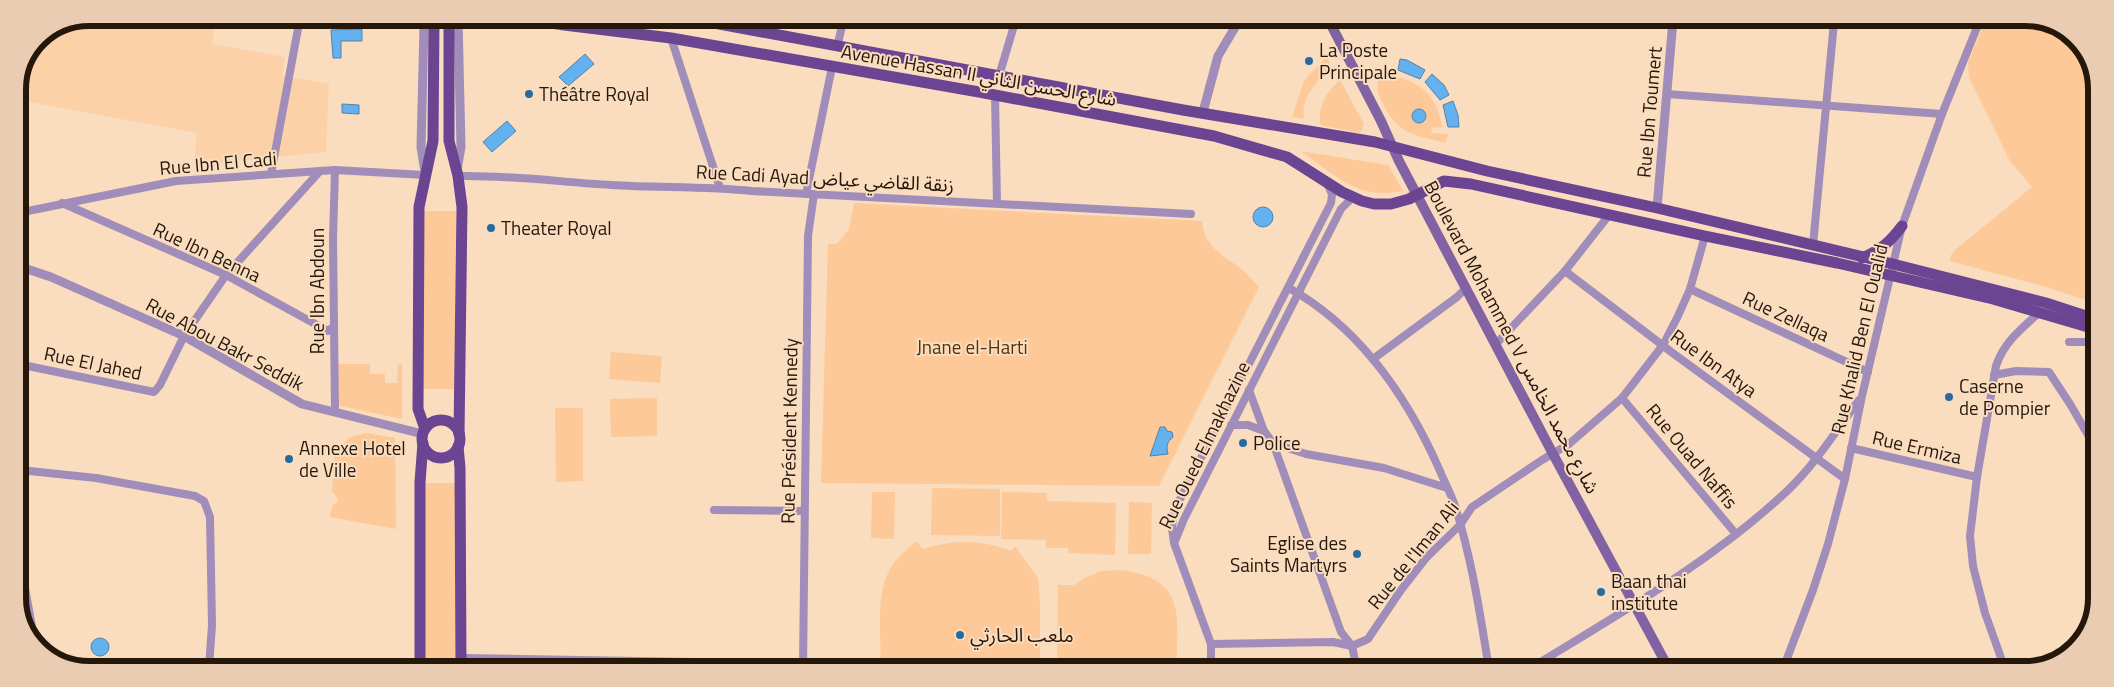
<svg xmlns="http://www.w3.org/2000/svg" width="2114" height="687" font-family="'Titillium Web','Noto Sans Arabic',sans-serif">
	<rect width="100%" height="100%" fill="#fadcbf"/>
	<path fill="#fdd1a8" d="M 90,18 L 217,18 L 212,44 L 285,57 L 282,76 L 329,84 L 326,152 L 194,165 L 197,133 L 18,100 L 18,89 L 39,38 Z"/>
	<g fill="#fdc998">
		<path d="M 1986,20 L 2043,20 L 2079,42 L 2096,85 L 2095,303 L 2046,287 L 1950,261 L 1951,255 L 1956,249 L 2032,187 L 2010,161 L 1969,78 L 1968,62 Z"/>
		<path d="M 1327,56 L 1331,67 C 1318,81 1300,97 1304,119 L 1292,117 L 1304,81 Z"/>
		<path d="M 1383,75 C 1417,78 1437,93 1442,127 L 1432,128 L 1431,133 L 1448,134 L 1445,143 C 1416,135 1399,135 1384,106 C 1378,95 1376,90 1379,77 Z"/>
		<path d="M 1340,80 L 1364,124 L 1362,131 L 1359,133 L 1321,125 C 1316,108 1327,91 1340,80 Z"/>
		<path d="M 1300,151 L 1388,165 L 1403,191 C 1358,201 1335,174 1300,151 Z"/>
		<path d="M 854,203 L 1202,221 C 1204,245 1219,253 1236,265 C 1245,271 1252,280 1259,287 L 1159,486 L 821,483 L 828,244 L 837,244 L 849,229 Z"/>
		<path d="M 422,211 L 456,211 L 455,389 L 422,389 Z"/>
		<path d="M 611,352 L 662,356 L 660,383 L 609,379 Z"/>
		<path d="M 337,364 L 370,364 L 370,374 L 385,374 L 385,383 L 397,383 L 398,364 L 402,364 L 402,419 L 340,406 L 337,402 Z"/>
		<path d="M 657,398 L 657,436 L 611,437 L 610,399 Z"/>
		<path d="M 555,408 L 583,408 L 583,481 L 556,482 Z"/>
		<path d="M 367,433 L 395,438 L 396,529 L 330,517 L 332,506 L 339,500 L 332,491 L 335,452 L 350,437 Z"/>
		<rect x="422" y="483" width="34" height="184"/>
		<path d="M 932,488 L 1000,489 L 1000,536 L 931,535 Z"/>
		<path d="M 872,492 L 895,492 L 894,539 L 871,538 Z"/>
		<path d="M 1002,492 L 1047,493 L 1047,501 L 1116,503 L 1115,555 L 1069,553 L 1068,548 L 1046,548 L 1046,540 L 1001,539 Z"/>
		<path d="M 1129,502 L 1152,503 L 1151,554 L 1128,554 Z"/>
		<path d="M 917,541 L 923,549 C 955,540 979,539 1011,551 L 1015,546 L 1038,578 L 1040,601 L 1040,668 L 881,668 C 881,638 875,595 890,569 C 897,557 907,549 917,541 Z"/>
		<path d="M 1120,570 C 1187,578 1177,615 1177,668 L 1057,668 L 1058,585 L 1074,585 L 1086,577 L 1101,571 Z"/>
	</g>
	<g fill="#64b1f0" stroke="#5183ab">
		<path d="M 362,29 L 362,41 L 341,41 L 341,58 L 333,58 L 331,30 Z"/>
		<path d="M 585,54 L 594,64 L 568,86 L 559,77 Z"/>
		<path d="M 1400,59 L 1407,60 L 1425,70 L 1420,79 L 1398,70 Z"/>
		<path d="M 1432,74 L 1444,85 L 1449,95 L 1440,100 L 1425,82 Z"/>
		<path d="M 1453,101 L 1458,115 L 1459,127 L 1448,127 L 1443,105 Z"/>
		<path d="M 342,104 L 359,105 L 359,114 L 342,113 Z"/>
		<circle cx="1419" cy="116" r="7"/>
		<path d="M 507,121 L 516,131 L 492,152 L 483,142 Z"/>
		<circle cx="1263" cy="217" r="10"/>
		<path d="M 1160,427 L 1165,427 L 1167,431 L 1172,432 L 1173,437 C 1167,442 1166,446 1168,454 L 1150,456 Z"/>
		<circle cx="100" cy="647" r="9"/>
	</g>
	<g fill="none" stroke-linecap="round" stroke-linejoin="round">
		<g stroke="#a18db9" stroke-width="8">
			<path d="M 1819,20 L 1834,22 L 1866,20"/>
			<path d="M 671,38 L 720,188"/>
			<path d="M 837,47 L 844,18"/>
			<path d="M 999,76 L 1016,19"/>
			<path d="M 1667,94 L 1942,114"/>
			<path d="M 995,95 L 997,203"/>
			<path d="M 335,170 L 333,238 L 335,412"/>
			<path d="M 271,174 L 300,18"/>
			<path d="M 458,176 C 509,175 560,182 611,185 C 658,188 705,186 752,191 L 1191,214"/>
			<path d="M 806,194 L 832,67"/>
			<path d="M 62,203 L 226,275 L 328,331 L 334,326"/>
			<path d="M 18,213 L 176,181 L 335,170 L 425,175"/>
			<path d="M 1813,245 L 1834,22"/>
			<path d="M 18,269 L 22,295 L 23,365 L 20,456 L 19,555 L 35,643"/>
			<path d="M 1565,271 L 1674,354 L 1845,479"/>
			<path d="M 1289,288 C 1360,328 1408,398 1440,471 C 1445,483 1451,494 1455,506 C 1472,559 1480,614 1489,669"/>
			<path d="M 1690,289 L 1868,372"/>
			<path d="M 2069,342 L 2091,342 L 2095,344"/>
			<path d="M 1496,344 L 1565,271 L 1609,215"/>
			<path d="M 1373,359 L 1457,297 L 1466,288"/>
			<path d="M 18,364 L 154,392 L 160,385 L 184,336 L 226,275 L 320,171"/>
			<path d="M 1994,375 L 2016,371 L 2049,372 L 2070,404 L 2095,447"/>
			<path d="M 1249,390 L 1264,431 L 1273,443 L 1341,632 L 1352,646 L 1357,669"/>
			<path d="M 1622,398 L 1736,534"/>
			<path d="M 1231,425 L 1248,425 L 1264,431"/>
			<path d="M 1273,443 L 1306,454 L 1384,468 L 1447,488"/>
			<path d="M 1851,448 L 1977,477"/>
			<path d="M 20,470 L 96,478 L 195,496 L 204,501 L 210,517 L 212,625 L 209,667"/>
			<path d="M 714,510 L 804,511"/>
			<path d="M 1175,541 L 1184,519 L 1341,209 L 1353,197"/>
			<path d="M 1211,644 L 1333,642 L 1352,646"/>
			<path d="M 1352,646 L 1368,639 L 1401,590 L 1426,558 L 1460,525 L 1472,507 L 1542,460 L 1569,444 L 1622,398 L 1663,345 L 1678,316 L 1690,289 L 1705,236"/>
			<path d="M 461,658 L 803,664"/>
			<path d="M 803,668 L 808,236 L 814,194"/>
			<path d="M 1211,668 L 1211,644 L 1174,543 L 1172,528 L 1174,511 L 1331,203 L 1332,194 L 1327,183"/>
			<path d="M 1529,669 C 1617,615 1710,563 1786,492 C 1814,466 1836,431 1859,400"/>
			<path d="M 1783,669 L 1813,590 L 1828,544 L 1845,479 L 1862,396 L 1902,226 L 1942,114 L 1980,20"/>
			<path d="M 2004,669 L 2000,655 L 1985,613 L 1973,566 L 1970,536 L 1977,477 L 1996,366 C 2004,342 2022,328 2040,312"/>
		</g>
		<g stroke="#a18db9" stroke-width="9">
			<path d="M 1219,19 L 1234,27"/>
			<path d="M 1203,112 L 1218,56 L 1240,19"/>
			<path d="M 457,170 L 461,147 L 458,18"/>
			<path d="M 425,172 L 421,147 L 424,26 L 427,18"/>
			<path d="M 1657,208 L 1673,20"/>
			<path d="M 18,266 L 51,277 L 184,336 L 302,404 L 423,434"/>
		</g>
		<path stroke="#8163a3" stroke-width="10" d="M 1328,19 L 1381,121 L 1399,161 L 1553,454 L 1669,669"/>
		<g stroke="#6b4492" stroke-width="11">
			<path d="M 449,18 L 449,141 L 458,176 L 462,207 L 459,434"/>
			<path d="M 520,18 L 564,25 L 671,38 L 979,92 L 1214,136 L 1287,157 L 1342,192 L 1362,201 L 1374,204 L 1391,204 L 1409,199 L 1444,181 L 1471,184 L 1705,236 L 1837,263 L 1993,299 L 2095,329"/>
			<path d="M 687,18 L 1183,110 L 1375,142 L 1487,171 L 1657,208 L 1893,264 L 2046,303 L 2095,319"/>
			<path d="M 1862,258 C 1881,250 1890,242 1902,226"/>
			<circle cx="441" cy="439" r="19"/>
			<path d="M 425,429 L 418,409 L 419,207 L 433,141 L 434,18"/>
			<path d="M 458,446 L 460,468 L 461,667"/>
			<path d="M 420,667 L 420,482 L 423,443"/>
		</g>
	</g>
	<g fill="#256b9f" stroke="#fadcbf" stroke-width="2">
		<circle cx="1309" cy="61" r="5"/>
		<circle cx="529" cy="94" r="5"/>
		<circle cx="491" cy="228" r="5"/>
		<circle cx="1949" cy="397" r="5"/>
		<circle cx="1243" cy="443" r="5"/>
		<circle cx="289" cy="459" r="5"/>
		<circle cx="1357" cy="554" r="5"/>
		<circle cx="1601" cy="592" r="5"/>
		<circle cx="960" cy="635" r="5"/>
	</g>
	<g text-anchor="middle" stroke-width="4" stroke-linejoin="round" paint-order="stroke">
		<g font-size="19" fill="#25180b" stroke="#fadcbf" text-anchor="start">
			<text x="1319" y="57">La Poste<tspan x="1319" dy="22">Principale</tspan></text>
			<text x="539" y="101">Théâtre Royal</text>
			<text x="501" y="235">Theater Royal</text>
			<text x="1959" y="393">Caserne<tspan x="1959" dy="22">de Pompier</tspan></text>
			<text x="1253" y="450">Police</text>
			<text x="299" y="455">Annexe Hotel<tspan x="299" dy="22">de Ville</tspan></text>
			<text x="1347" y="550" text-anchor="end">Eglise des<tspan x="1347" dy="22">Saints Martyrs</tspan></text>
			<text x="1611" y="588">Baan thai<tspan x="1611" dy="22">institute</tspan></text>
			<text x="970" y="642">ملعب الحارثي</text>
		</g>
		<g font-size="19" fill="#25180b" stroke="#fadcbf">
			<text transform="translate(979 75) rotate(10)" y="7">Avenue Hassan II شارع الحسن الثاني</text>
			<text transform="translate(1649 112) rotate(-85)" y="7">Rue Ibn Toumert</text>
			<text transform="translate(218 163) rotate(-5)" y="7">Rue Ibn El Cadi</text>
			<text transform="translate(825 178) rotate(3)" y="7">Rue Cadi Ayad زنقة القاضي عياض</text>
			<text transform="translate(207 252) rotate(25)" y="7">Rue Ibn Benna</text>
			<text transform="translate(317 291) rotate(-90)" y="7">Rue Ibn Abdoun</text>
			<text transform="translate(1786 316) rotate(25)" y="7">Rue Zellaqa</text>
			<text transform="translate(1512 337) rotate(62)" y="7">Boulevard Mohammed V شارع محمد الخامس</text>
			<text transform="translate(1859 339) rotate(-77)" y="7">Rue Khalid Ben El Oualid</text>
			<text transform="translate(225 344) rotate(28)" y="7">Rue Abou Bakr Seddik</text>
			<text transform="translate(93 363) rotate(12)" y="7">Rue El Jahed</text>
			<text transform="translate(1714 363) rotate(36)" y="7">Rue Ibn Atya</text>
			<text transform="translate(789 431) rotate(-89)" y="7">Rue Président Kennedy</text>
			<text transform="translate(1204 445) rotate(-64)" y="7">Rue Oued Elmakhazine</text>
			<text transform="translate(1917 447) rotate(13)" y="7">Rue Ermiza</text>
			<text transform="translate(1692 456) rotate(50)" y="7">Rue Ouad Naffis</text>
			<text transform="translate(1413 555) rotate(-51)" y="7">Rue de l'Iman Ali</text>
		</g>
		<g font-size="19" fill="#56340b" stroke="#fadcbf">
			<text x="972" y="354">Jnane el-Harti</text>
		</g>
	</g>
	<path d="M0 0H2114V687H0ZM89 26H2025A63 63 0 0 1 2088 89V598A63 63 0 0 1 2025 661H89A63 63 0 0 1 26 598V89A63 63 0 0 1 89 26Z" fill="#e9ccb1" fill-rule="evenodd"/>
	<path fill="none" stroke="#25180b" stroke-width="6" d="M89 26H2025A63 63 0 0 1 2088 89V598A63 63 0 0 1 2025 661H89A63 63 0 0 1 26 598V89A63 63 0 0 1 89 26Z"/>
</svg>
